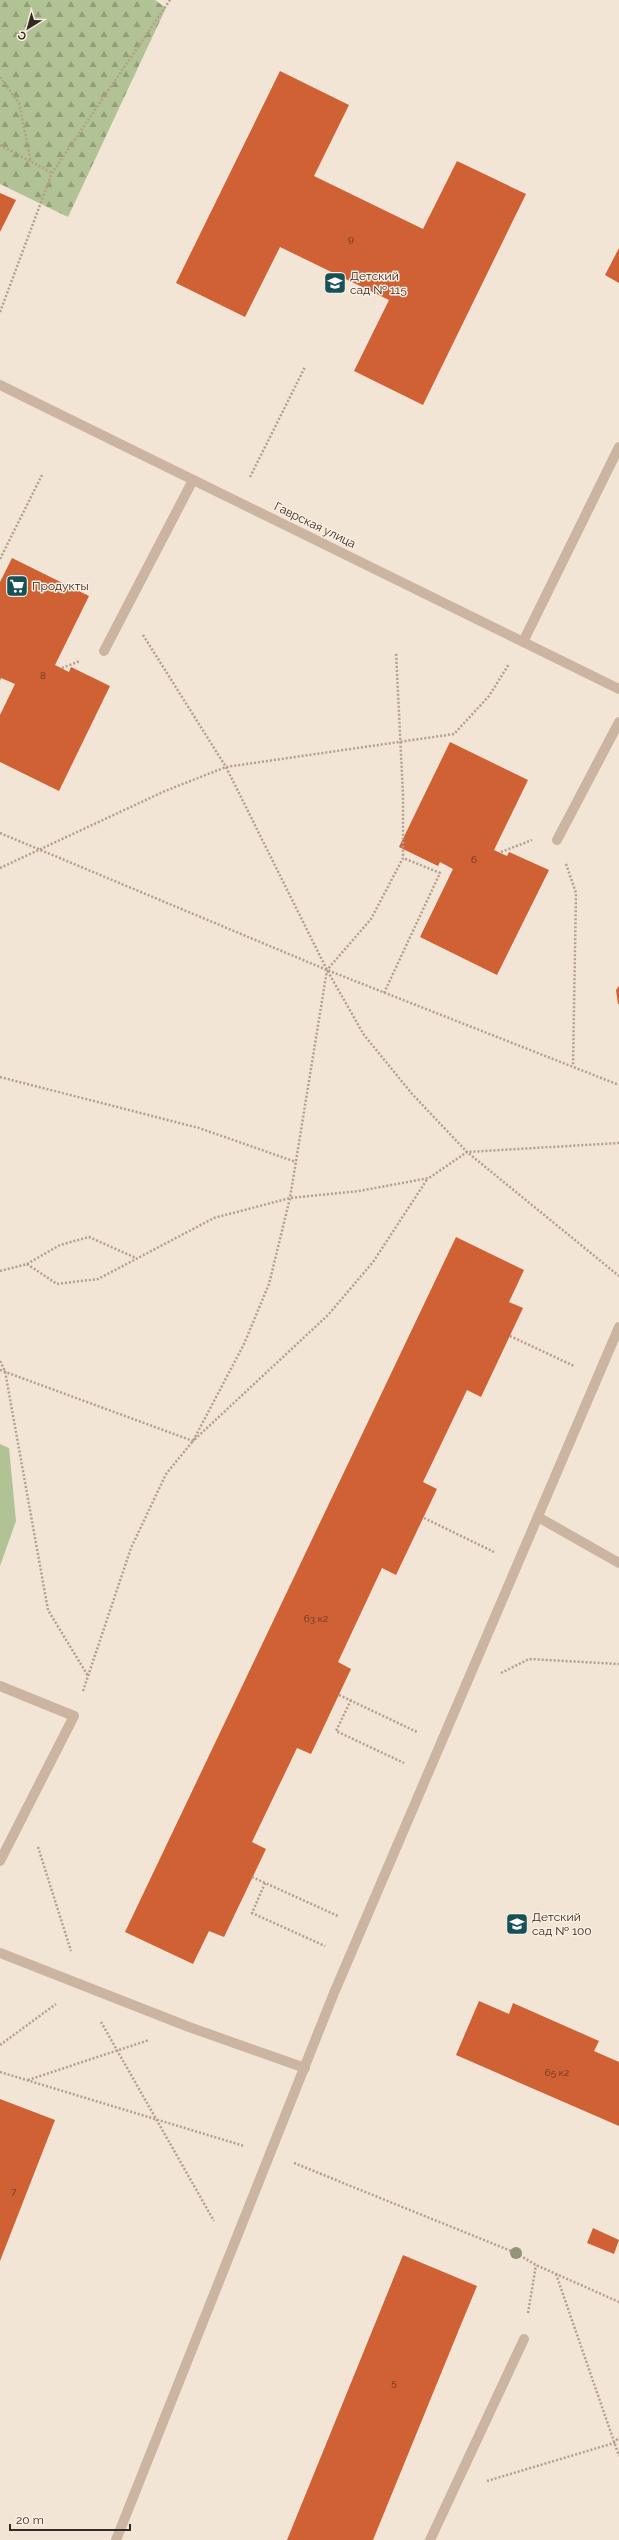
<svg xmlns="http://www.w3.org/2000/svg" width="619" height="2540" font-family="Raleway,sans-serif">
	<defs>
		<pattern id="forest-firs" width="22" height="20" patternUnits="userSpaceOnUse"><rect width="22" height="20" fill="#b1c294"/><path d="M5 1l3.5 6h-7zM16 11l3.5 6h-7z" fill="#919e79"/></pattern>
	</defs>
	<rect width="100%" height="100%" fill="#f2e5d5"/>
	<path fill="#b1c294" d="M 0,1444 L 9,1448 L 16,1521 L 0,1566 Z"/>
	<path fill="url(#forest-firs)" d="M 0,0 L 155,0 L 166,8 L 68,217 L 0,184 Z"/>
	<g fill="#cf6135">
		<path d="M 280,71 L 349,105 L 314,176 L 423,229 L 457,161 L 526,194 L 423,405 L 354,371 L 389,300 L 280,247 L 245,317 L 176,283 Z"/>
		<path d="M 0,193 L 16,200 L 0,232 Z"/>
		<path d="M 619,248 L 619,283 L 605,275 Z"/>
		<path d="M 12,558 L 89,596 L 55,665 L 69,672 L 71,667 L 110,686 L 59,791 L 0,762 L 0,715 L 15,684 L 1,678 L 0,681 L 0,582 Z"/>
		<path d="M 450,742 L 528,780 L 494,850 L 507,856 L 509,852 L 549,870 L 497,975 L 420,937 L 453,869 L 440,862 L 438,866 L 399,847 Z"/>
		<path d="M 619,986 L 619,1004 L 618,1004 L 616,990 Z"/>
		<path d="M 456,1237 L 524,1270 L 509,1302 L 523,1308 L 481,1397 L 467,1390 L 423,1482 L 437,1489 L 396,1575 L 382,1568 L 338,1662 L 351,1669 L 311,1754 L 297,1748 L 252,1842 L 266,1849 L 224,1937 L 209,1931 L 193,1964 L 125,1932 Z"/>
		<path d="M 479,2001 L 509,2014 L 513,2003 L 599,2041 L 594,2051 L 619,2062 L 619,2126 L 456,2055 Z"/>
		<path d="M 0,2099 L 55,2120 L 0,2261 Z"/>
		<path d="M 593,2228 L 619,2240 L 614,2254 L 587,2243 Z"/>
		<path d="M 403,2255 L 477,2286 L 460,2327 L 373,2540 L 287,2540 Z"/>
	</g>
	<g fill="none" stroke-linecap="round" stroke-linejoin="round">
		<g stroke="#b69f8a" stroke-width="2.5" stroke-dasharray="2 2" stroke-linecap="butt">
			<path d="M 0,77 L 19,103 L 31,162"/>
			<path d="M 0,145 L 52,173"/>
			<path d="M 0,312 L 52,173 L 170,0"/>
			<path d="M 250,477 L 305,367"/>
			<path d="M 0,559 L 42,475"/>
			<path d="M 143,635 L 226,767 L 327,970 L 364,1035 L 413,1095 L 467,1152 L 619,1276"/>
			<path d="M 62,668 L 80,661"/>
			<path d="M 0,833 L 327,970 L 619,1085"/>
			<path d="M 501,852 L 532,840"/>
			<path d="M 566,864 L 576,893 L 573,1066"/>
			<path d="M 0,868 L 165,791 L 226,767 L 454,734 L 489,696 L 509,664"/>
			<path d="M 384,993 L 440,873 L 403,858"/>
			<path d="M 0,1077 L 199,1128 L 296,1162"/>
			<path d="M 27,1264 L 60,1245 L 89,1237 L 136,1258"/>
			<path d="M 0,1271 L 27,1264 L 57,1284 L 98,1279 L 214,1218 L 290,1198 L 359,1191 L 429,1178 L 467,1152 L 619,1143"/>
			<path d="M 510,1336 L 574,1366"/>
			<path d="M 0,1361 L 5,1371 L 48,1610 L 88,1676"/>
			<path d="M 0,1370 L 193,1441 L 328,1315 L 373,1262 L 428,1178"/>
			<path d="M 424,1518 L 494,1552"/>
			<path d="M 501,1673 L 529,1659 L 619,1664"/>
			<path d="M 83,1691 L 131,1548 L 166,1474 L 193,1441 L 244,1344 L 269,1284 L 290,1198 L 327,970 L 371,919 L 403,858 L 403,795 L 396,652"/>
			<path d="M 339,1695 L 417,1732"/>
			<path d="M 351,1700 L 336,1731 L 404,1763"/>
			<path d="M 38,1847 L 71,1951"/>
			<path d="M 252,1877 L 338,1916"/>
			<path d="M 265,1883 L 252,1913 L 325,1946"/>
			<path d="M 101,2022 L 214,2221"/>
			<path d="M 0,2045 L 56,2004"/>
			<path d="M 0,2072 L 244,2146"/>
			<path d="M 28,2080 L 149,2040"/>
			<path d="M 294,2163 L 516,2253 L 536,2265 L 619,2302"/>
			<path d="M 556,2274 L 619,2456"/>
			<path d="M 528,2313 L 536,2265"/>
			<path d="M 487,2481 L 614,2443 L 619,2437"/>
		</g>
		<g stroke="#cbb5a0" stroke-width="10">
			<path d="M 523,642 L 619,447"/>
			<path d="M 104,651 L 193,480"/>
			<path d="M 557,840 L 619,722"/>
			<path d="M 538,1517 L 619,1563"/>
			<path d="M 0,1686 L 74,1716 L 0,1861"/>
			<path d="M 0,1953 L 189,2027 L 305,2068"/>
			<path d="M 116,2540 L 334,1993 L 619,1327"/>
			<path d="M 430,2540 L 524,2339"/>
		</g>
		<path stroke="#cbb5a0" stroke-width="10" d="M 0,385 L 619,689"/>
	</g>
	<circle fill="#919575" cx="516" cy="2253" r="6"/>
	<defs>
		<g id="school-square" transform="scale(1.15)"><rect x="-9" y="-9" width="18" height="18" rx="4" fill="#175158" stroke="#faefe1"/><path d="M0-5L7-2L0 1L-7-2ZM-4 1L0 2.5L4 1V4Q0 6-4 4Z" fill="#fff"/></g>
		<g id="supermarket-square" transform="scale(1.15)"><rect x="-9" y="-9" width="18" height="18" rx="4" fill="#175158" stroke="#faefe1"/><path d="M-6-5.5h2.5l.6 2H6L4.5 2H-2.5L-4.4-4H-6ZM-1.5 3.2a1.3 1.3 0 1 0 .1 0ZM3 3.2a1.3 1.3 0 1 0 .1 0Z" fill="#fff"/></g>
	</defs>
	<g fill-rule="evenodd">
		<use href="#school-square" x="335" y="283"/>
		<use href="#supermarket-square" x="17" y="586"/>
		<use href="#school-square" x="517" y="1924"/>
	</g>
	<g text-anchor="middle" stroke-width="3" stroke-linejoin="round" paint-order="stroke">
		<g font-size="10" fill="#5b3828">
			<text x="351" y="242">9</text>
			<text x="43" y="679">8</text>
			<text x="474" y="863">6</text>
			<text x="316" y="1622">63 к2</text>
			<text x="557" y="2076">65 к2</text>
			<text x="14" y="2195">7</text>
			<text x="394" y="2386">5</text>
		</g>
		<g font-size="12" fill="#342a24" stroke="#faefe1" text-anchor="start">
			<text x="350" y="280">Детский<tspan x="350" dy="14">сад № 115</tspan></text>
			<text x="32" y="590">Продукты</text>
			<text x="532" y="1921">Детский<tspan x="532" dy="14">сад № 100</tspan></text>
		</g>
		<g font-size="12" fill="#342a24" stroke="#faefe1">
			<text transform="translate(315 525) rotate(26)" y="4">Гаврская улица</text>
		</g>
	</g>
	<g transform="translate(28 28) rotate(217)" stroke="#faefe1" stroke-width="3" paint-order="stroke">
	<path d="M0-3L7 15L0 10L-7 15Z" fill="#342a24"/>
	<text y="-6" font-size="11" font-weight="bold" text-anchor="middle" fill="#342a24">С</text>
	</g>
	<path d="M10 2524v6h120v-6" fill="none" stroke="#342a24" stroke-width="2"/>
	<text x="16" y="2524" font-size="12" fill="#342a24" stroke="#faefe1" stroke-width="3" paint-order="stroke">20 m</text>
</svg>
